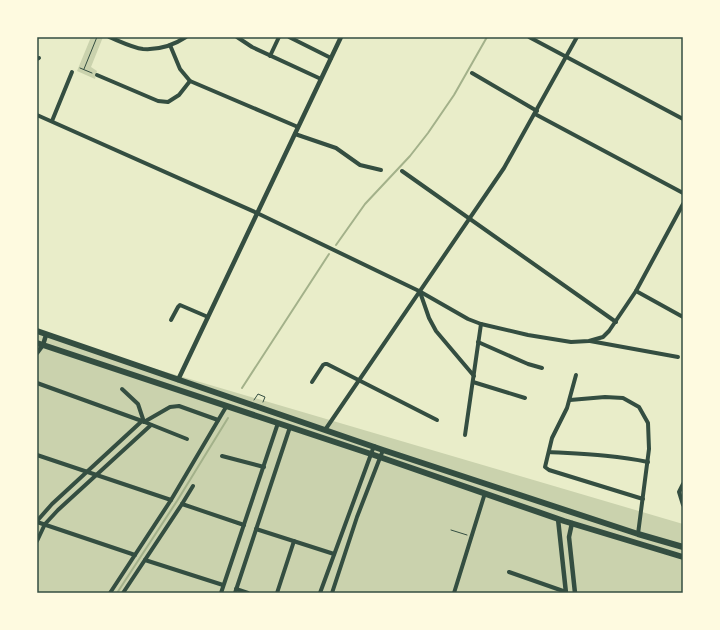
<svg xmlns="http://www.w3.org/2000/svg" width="720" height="630" font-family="'Source Serif 4',serif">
	<rect width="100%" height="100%" fill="#e9edc9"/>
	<g fill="#cad2ad">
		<path d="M 91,37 L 103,37 L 91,67 L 97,71 L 95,79 L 77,71 Z"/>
		<path d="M 37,334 L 683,524 L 683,593 L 37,593 Z"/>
	</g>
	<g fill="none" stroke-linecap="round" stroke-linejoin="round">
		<g stroke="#a3b18a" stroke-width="2">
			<path d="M 336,245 L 365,204 L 410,156 L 428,133 L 454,95 L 487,37"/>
			<path d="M 242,388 L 329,254"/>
			<path d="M 117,593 L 177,501 L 228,418"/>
		</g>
		<g stroke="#344e41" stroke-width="1">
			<path d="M 80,68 L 92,73"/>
			<path d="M 84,69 L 97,37"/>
			<path d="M 254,400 L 258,394 L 265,397 L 263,402"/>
			<path d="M 451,530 L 467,535"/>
		</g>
		<g stroke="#344e41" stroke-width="4">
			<path d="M 109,37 C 119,41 133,48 143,49 C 158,50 174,45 186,37"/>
			<path d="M 237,37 L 252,47 L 321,79"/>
			<path d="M 289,37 L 331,58"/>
			<path d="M 529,37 L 683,119"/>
			<path d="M 170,45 L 180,69 L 190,81 L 298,127"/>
			<path d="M 270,56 L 279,37"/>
			<path d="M 37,59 L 39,58"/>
			<path d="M 472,73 L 537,111"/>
			<path d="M 97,75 L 158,101 L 168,102 L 179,95 L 190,81"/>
			<path d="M 535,114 L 683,193"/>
			<path d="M 37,115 L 257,213 L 419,291 L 468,319 L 481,324 L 528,335 L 571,342 L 589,341 L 603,337 L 609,331 L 636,291 L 683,204"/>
			<path d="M 52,121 L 72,72"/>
			<path d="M 295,134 L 336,148 L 360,165 L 381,170"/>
			<path d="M 402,171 L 616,322"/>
			<path d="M 636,291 L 683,317"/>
			<path d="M 420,292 L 429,318 L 436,331 L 474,376"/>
			<path d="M 171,320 L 178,307 L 180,305 L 208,317"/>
			<path d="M 590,341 L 678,357"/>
			<path d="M 478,342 L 528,364 L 542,368"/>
			<path d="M 576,375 L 567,408 L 552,438 L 545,467 L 549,470 L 643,499"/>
			<path d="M 312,382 L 323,365 L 325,364 L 327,364 L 437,420"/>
			<path d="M 473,382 L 525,398"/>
			<path d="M 37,383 L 142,421 L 187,439"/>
			<path d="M 122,389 L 138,404 L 144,422 L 170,407 L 179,406 L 218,420"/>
			<path d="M 570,400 L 605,397 L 623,398 L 639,407 L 648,423 L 649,449 L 638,534"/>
			<path d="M 325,430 L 504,168 L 577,37"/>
			<path d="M 465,435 L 481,324"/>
			<path d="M 549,452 C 582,454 615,455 648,462"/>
			<path d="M 37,455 L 171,500"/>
			<path d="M 222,456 L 264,467"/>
			<path d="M 683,484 L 679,492 L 683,505"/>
			<path d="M 182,504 L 244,525"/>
			<path d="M 37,521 L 52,504 L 142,421"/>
			<path d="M 37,522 L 135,555"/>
			<path d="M 256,529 L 334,554"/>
			<path d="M 37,541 L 45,524 L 58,510 L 151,425"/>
			<path d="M 145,560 L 223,585"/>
			<path d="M 509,572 L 566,592"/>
			<path d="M 236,589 L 248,593"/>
			<path d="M 110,593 L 171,500 L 226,407"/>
			<path d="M 123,593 L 182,504 L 193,486"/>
			<path d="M 221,593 L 278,423"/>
			<path d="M 235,593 L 290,427"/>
			<path d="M 277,593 L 294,541"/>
			<path d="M 320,593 L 374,446"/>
			<path d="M 332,593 L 357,517 L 383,450"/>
			<path d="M 454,593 L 485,493"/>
		</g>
		<g stroke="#344e41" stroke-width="4.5">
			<path d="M 37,353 L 43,345 L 46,335"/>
			<path d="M 178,380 L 341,37"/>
			<path d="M 558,519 L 566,593"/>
			<path d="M 572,523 L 569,537 L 575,593"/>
		</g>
		<g stroke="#344e41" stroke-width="6">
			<path d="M 37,331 L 383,450 L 638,534 L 683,547"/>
			<path d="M 37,343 L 371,454 L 564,521 L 683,557"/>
		</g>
	</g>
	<rect width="720" height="630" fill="none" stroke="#fefae0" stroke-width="76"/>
	<rect x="38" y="38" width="644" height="554" fill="none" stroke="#344e41" stroke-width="1.5"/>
</svg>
